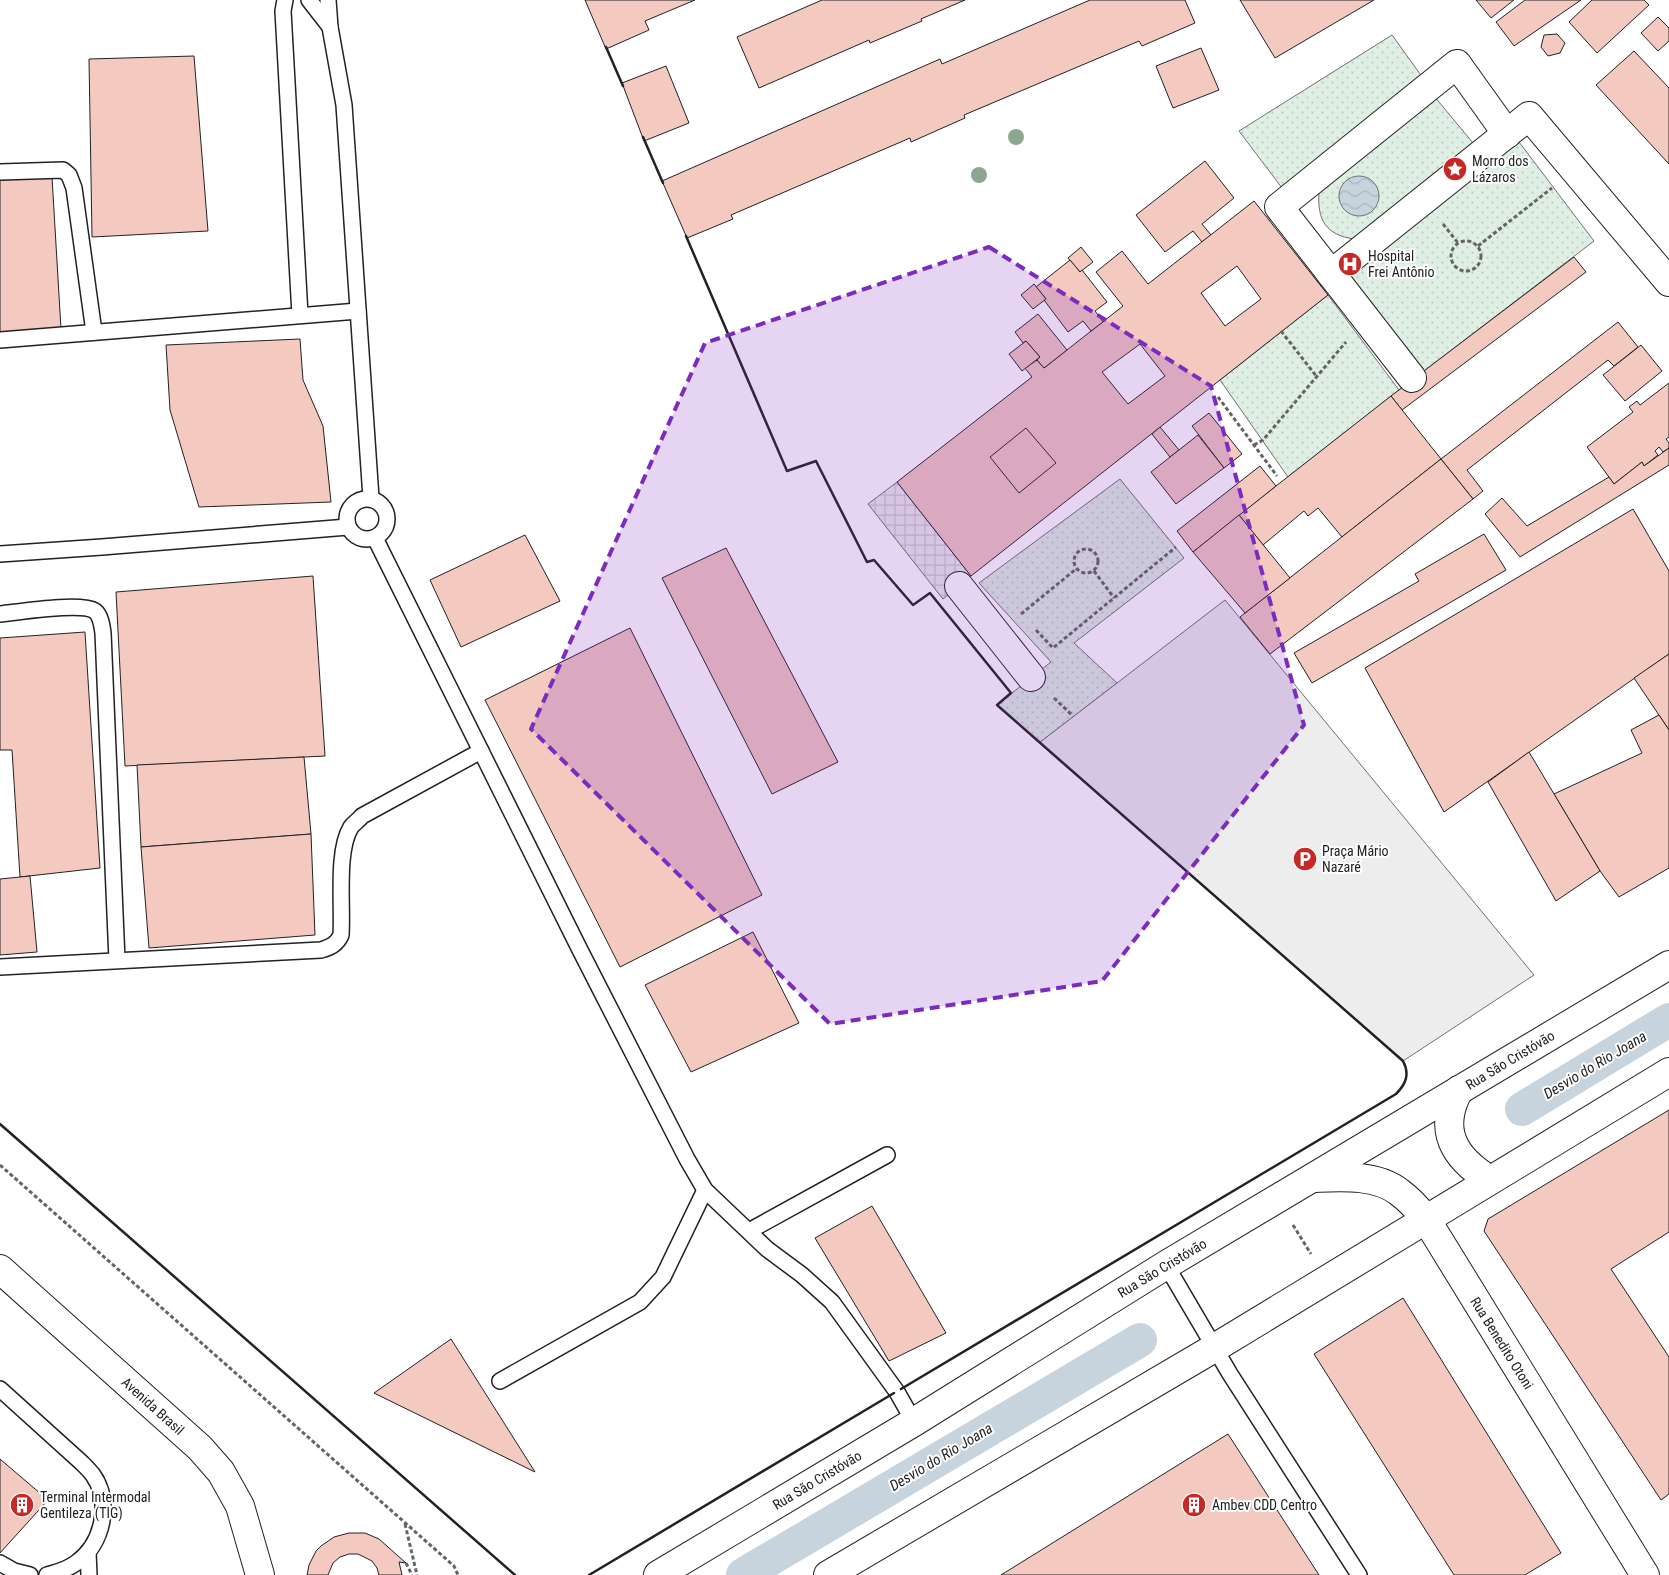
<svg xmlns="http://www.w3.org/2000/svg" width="1669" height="1575" font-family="'Roboto Condensed',sans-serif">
	<defs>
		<pattern id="grass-dots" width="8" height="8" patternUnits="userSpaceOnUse" patternTransform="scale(1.25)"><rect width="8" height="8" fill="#e0efe3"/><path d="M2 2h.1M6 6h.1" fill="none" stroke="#c0cdc2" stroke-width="1.8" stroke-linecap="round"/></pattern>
		<pattern id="plaza-grid" width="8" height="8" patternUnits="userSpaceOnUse" patternTransform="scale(1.25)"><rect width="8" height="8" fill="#ededed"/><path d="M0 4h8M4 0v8" fill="none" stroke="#cbcbcb"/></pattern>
		<pattern id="water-waves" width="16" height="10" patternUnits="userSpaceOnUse" patternTransform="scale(1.25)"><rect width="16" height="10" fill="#c7d3dd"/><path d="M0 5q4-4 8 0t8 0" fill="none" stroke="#abb5bd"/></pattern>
	</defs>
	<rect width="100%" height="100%" fill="#fff"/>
	<g fill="url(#grass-dots)" stroke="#6f6f6f">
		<path d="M 1392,35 L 1423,78 L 1282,188 L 1239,131 Z"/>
		<path d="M 1434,96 L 1478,149 L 1354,239 C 1326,235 1317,220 1319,192 Z"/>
		<path d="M 1516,138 L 1594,241 L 1424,371 L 1348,272 Z"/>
		<path d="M 1328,295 L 1399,390 L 1288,477 L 1220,380 Z"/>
		<path d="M 1120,479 L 1184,558 L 1074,643 L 1117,683 L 1039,743 L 997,705 L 1051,662 L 979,583 Z"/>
	</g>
	<path fill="#ededed" stroke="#6f6f6f" d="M 1225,600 L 1534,975 L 1403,1061 L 1039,743 Z"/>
	<path fill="url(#plaza-grid)" stroke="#6f6f6f" d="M 897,482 L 971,576 L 943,599 L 868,504 Z"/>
	<circle fill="url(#water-waves)" stroke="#6f6f6f" cx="1359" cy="196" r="20"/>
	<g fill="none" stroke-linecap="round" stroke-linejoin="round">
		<g stroke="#c7d3dd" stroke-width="34">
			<path d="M 1522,1109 L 1669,1020"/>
			<path d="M 743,1575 L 1140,1340"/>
		</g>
	</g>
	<g fill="#f3c9c0" stroke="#222" fill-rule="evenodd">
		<path d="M 585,0 L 695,0 L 645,21 L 649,30 L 606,49 Z"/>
		<path d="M 822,0 L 965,0 L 921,19 L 922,21 L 870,43 L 869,40 L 759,88 L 737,37 Z"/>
		<path d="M 1090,0 L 1185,0 L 1195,23 L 1142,46 L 1139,41 L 964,115 L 965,118 L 911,142 L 910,138 L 731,215 L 733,219 L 687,238 L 662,181 L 940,59 L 942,64 Z"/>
		<path d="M 1240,0 L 1374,0 L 1275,58 Z"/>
		<path d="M 1476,0 L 1514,0 L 1491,18 Z"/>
		<path d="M 1525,0 L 1581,0 L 1514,46 L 1496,22 Z"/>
		<path d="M 1592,0 L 1644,0 L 1649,5 L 1597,53 L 1569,22 Z"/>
		<path d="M 1658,17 L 1669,28 L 1669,41 L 1658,51 L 1641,33 Z"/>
		<path d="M 1557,34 L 1565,43 L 1560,53 L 1548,56 L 1541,47 L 1544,35 Z"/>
		<path d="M 1201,48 L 1219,90 L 1173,108 L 1156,66 Z"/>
		<path d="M 1634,51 L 1669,88 L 1669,164 L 1596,85 Z"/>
		<path d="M 194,56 L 208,231 L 92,237 L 89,59 Z"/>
		<path d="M 666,66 L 689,123 L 644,141 L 622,83 Z"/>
		<path d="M 1205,161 L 1234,198 L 1202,224 L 1211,235 L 1202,242 L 1193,231 L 1165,252 L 1136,215 Z"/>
		<path d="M 52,177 L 61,329 L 0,333 L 0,180 Z"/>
		<path d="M 1254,201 L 1328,295 L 971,576 L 897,482 L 1032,377 L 1025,368 L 1037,360 L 1044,368 L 1123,306 L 1096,272 L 1122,251 L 1148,284 ZM 1237,266 L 1261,299 L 1225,326 L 1201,293 ZM 1140,344 L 1165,376 L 1128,404 L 1102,372 Z"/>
		<path d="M 1081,247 L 1093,262 L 1080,272 L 1068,258 Z"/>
		<path d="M 1574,257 L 1586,272 L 1402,410 L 1391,396 Z"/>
		<path d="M 1070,260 L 1080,272 L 1082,270 L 1107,302 L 1095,311 L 1103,322 L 1091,331 L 1083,321 L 1068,332 L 1044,300 L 1046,299 L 1036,287 Z"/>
		<path d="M 1034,284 L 1046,299 L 1033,309 L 1021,295 Z"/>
		<path d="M 1038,314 L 1067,350 L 1044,368 L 1037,360 L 1040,357 L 1026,341 L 1023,343 L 1015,332 Z"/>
		<path d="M 1618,322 L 1638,347 L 1614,366 L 1608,360 L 1467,470 L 1483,491 L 1473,499 L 1441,459 Z"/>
		<path d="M 300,339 L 303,380 L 323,426 L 331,502 L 199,507 L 170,410 L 166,345 Z"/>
		<path d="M 1026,341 L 1040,357 L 1022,371 L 1009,354 Z"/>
		<path d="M 1641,345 L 1662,371 L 1625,401 L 1603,375 Z"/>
		<path d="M 1669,383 L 1669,437 L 1666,439 L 1669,443 L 1669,448 L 1663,452 L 1659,447 L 1655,451 L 1658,455 L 1644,466 L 1642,462 L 1614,484 L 1587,447 L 1633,412 L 1629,407 L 1637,401 L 1640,405 Z"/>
		<path d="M 1391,396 L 1441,459 L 1342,537 L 1318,508 L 1308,516 L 1304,511 L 1263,545 L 1239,515 Z"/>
		<path d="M 1209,413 L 1242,454 L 1224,468 L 1192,426 Z"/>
		<path d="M 1160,427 L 1179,450 L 1170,457 L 1152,434 Z"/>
		<path d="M 1026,428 L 1056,463 L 1019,493 L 990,457 Z"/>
		<path d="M 1198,435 L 1224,468 L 1176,504 L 1151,472 Z"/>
		<path d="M 1669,448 L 1669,465 L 1520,557 L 1485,514 L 1502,498 L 1527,526 L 1609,477 L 1614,484 L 1642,462 L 1644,466 Z"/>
		<path d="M 1441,459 L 1473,499 L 1270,654 L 1240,617 Z"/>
		<path d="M 1260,466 L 1276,486 L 1193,552 L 1177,531 Z"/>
		<path d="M 1633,509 L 1669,571 L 1669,654 L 1444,812 L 1365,668 Z"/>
		<path d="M 1239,515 L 1290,578 L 1245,613 L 1193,552 Z"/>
		<path d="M 1484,534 L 1506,570 L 1312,683 L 1294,653 L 1419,581 L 1415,574 Z"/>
		<path d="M 525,535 L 560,601 L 461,647 L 430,580 Z"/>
		<path d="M 726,548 L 838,762 L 772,794 L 662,578 Z"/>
		<path d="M 313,576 L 325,756 L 125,766 L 116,592 Z"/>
		<path d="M 630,628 L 762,895 L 620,967 L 485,700 Z"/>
		<path d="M 85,632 L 100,868 L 20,877 L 12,750 L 0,750 L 0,638 Z"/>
		<path d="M 1669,654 L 1669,730 L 1634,678 Z"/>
		<path d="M 1659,715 L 1669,730 L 1669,868 L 1619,897 L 1600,871 L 1554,794 L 1642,753 L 1631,730 Z"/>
		<path d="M 1529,752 L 1600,871 L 1556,901 L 1488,782 Z"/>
		<path d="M 304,757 L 311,834 L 141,847 L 137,765 Z"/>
		<path d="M 311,834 L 315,935 L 149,948 L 141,847 Z"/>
		<path d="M 30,876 L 37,952 L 0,955 L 0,879 Z"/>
		<path d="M 753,932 L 799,1023 L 691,1072 L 645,985 Z"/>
		<path d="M 1669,1110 L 1669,1232 L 1611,1269 L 1669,1357 L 1669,1494 L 1661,1500 L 1484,1231 L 1488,1219 Z"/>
		<path d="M 872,1206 L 946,1333 L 889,1361 L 815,1238 Z"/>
		<path d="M 1403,1298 L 1561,1553 L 1525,1575 L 1454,1575 L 1314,1354 Z"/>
		<path d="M 451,1339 L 535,1472 L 374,1393 Z"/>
		<path d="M 1228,1434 L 1319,1575 L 1001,1575 Z"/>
		<path d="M 0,1459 L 48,1500 L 0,1553 Z"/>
		<path d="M 349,1533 L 365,1533 L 379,1539 L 406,1563 L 399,1562 L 402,1575 L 379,1575 L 377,1568 L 372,1561 L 358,1554 L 349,1554 L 340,1557 L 333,1563 L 328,1575 L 307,1575 L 309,1565 L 316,1551 L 321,1546 L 334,1537 Z"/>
	</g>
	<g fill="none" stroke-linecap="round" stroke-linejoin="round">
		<g stroke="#222" stroke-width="18">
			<g id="lane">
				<path d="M 285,0 L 283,11 L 300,315"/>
				<path d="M 309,0 L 330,27"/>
				<path d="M 328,0 L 330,27 L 344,105 L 371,498"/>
				<path d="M 0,172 L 63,170 L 69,175 L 74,188 L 94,332"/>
				<path d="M 0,340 L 358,311"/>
				<circle cx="367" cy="519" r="20"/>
				<path d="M 375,538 L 579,948 L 687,1159 L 705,1190 L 767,1249 L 802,1275 L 832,1302 L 897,1392 L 914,1422"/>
				<path d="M 0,554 L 102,547 L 348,527"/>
				<path d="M 0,614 C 19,612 81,602 95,611 C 101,616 102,626 103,633 L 117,960"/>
				<path d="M 0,967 L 321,950 C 331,947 337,944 341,935 C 343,906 336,851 351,827 C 354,823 359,820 362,816 L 481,751"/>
				<path d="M 749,1231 L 887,1155"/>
				<path d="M 1166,1265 L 1230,1374 L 1359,1575"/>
				<path d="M 500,1381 L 640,1302 L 663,1277 L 705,1190"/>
				<path d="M 0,1389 L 82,1463 C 86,1467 90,1471 93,1475 C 112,1502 103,1544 76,1563 C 67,1570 57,1572 47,1575"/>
				<path d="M 88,1552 L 89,1575"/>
				<path d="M 0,1563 L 14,1571 L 30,1575"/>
			</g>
		</g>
		<g stroke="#222" stroke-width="30">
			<g id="street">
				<path d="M 1331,274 L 1529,116 L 1669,282"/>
				<path d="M 1412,378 L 1279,207 L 1457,64 L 1507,134"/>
				<path d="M 959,586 L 1031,677"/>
			</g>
		</g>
		<g stroke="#222" stroke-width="30">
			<g id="secondary">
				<path d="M 1459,1090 C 1437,1130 1454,1158 1490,1180"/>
				<path d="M 1313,1178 C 1340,1177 1376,1174 1399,1192 C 1410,1200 1418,1209 1426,1219 L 1645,1575"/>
				<path d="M 0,1269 L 200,1448 L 221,1472 L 240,1506 L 260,1575"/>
				<path d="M 658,1575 L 914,1422 L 1166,1265 L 1669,965"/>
				<path d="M 828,1575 L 1216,1347 L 1669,1072"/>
			</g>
		</g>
		<g stroke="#646464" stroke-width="3" stroke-dasharray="4 2.5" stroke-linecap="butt">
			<path d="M 1443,224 L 1458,243"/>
			<circle cx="1466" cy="256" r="15"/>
			<path d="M 1478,246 L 1552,188"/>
			<path d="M 1281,331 L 1317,377"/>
			<path d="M 1218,397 L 1277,476"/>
			<path d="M 1254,445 L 1263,440 L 1346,342"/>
			<circle cx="1086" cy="561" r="12"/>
			<path d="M 1094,571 L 1114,598"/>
			<path d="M 1021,614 L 1076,569"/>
			<path d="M 1036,630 L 1053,648 L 1176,547"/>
			<path d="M 1054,698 L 1073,716"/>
			<path d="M 0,1165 L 454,1566 L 458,1575"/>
			<path d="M 1293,1225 L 1311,1254"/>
			<path d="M 405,1524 L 417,1575"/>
			<path d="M 406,1563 L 412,1575"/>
		</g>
		<use href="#lane" stroke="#fff" stroke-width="15"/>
		<use href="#street" stroke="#fff" stroke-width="28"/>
		<use href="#secondary" stroke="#fff" stroke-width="28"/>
		<g stroke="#222" stroke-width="2.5">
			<path d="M 606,47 L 623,86"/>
			<path d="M 643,137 L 663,183"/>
			<path d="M 686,236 L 787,471 L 816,461 L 867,562 L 874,560 L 913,605 L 930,593 L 1011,693 L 997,705 L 1403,1061 C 1410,1074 1406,1084 1396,1094 L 901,1389"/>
			<path d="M 0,1124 L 515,1575"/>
			<path d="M 589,1575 L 894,1393"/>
		</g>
	</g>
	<g fill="#8da692">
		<circle cx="1016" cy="137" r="8"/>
		<circle cx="979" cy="175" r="8"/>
	</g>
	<path fill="#7b2cbf" fill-opacity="0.2" stroke="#7b2cbf" stroke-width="4" stroke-dasharray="10 6" stroke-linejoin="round" d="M 989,247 L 1211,386 L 1304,725 L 1102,981 L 830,1024 L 531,729 L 705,343 Z"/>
	<defs>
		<g id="sight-disc" transform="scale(1.25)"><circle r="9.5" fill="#c62828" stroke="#fff"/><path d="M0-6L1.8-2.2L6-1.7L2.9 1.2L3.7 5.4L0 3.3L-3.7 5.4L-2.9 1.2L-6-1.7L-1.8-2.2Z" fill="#fff"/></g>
		<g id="hospital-disc" transform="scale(1.25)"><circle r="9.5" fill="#c62828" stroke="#fff"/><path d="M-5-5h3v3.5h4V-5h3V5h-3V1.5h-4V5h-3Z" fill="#fff"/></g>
		<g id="parking-disc" transform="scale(1.25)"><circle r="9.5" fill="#c62828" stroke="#fff"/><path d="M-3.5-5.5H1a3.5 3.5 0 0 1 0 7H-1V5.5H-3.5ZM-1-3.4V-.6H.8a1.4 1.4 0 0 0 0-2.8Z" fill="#fff"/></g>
		<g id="building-disc" transform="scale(1.25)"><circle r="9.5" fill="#c62828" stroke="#fff"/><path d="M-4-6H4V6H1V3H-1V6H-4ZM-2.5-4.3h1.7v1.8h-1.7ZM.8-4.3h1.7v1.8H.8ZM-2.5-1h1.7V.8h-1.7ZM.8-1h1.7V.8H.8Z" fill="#fff"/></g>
	</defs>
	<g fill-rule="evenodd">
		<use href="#sight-disc" x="1455" y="169"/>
		<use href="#hospital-disc" x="1350" y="264"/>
		<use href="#parking-disc" x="1305" y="859"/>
		<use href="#building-disc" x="22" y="1505"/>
		<use href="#building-disc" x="1194" y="1505"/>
	</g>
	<g text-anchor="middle" stroke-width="4" stroke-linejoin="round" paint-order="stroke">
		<g font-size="14" fill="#222" stroke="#fff" text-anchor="start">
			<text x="1472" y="166">Morro dos<tspan x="1472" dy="16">Lázaros</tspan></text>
			<text x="1368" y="261">Hospital<tspan x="1368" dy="16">Frei Antônio</tspan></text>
			<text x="1322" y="856">Praça Mário<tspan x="1322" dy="16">Nazaré</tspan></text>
			<text x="40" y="1502">Terminal Intermodal<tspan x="40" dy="16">Gentileza (TIG)</tspan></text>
			<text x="1212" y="1510">Ambev CDD Centro</text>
		</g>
		<g font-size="14" fill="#222" stroke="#fff">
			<text transform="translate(1510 1060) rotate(-31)" y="5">Rua São Cristóvão</text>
			<text transform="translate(1162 1268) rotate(-31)" y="5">Rua São Cristóvão</text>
			<text transform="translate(1502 1343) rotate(58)" y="5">Rua Benedito Otoni</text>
			<text transform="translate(153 1406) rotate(42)" y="5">Avenida Brasil</text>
			<text transform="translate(817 1480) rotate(-31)" y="5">Rua São Cristóvão</text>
		</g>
		<g font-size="15" font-style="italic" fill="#222" stroke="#fff">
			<text transform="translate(1595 1065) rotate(-31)" y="5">Desvio do Rio Joana</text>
			<text transform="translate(941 1457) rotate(-31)" y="5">Desvio do Rio Joana</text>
		</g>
	</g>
</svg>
